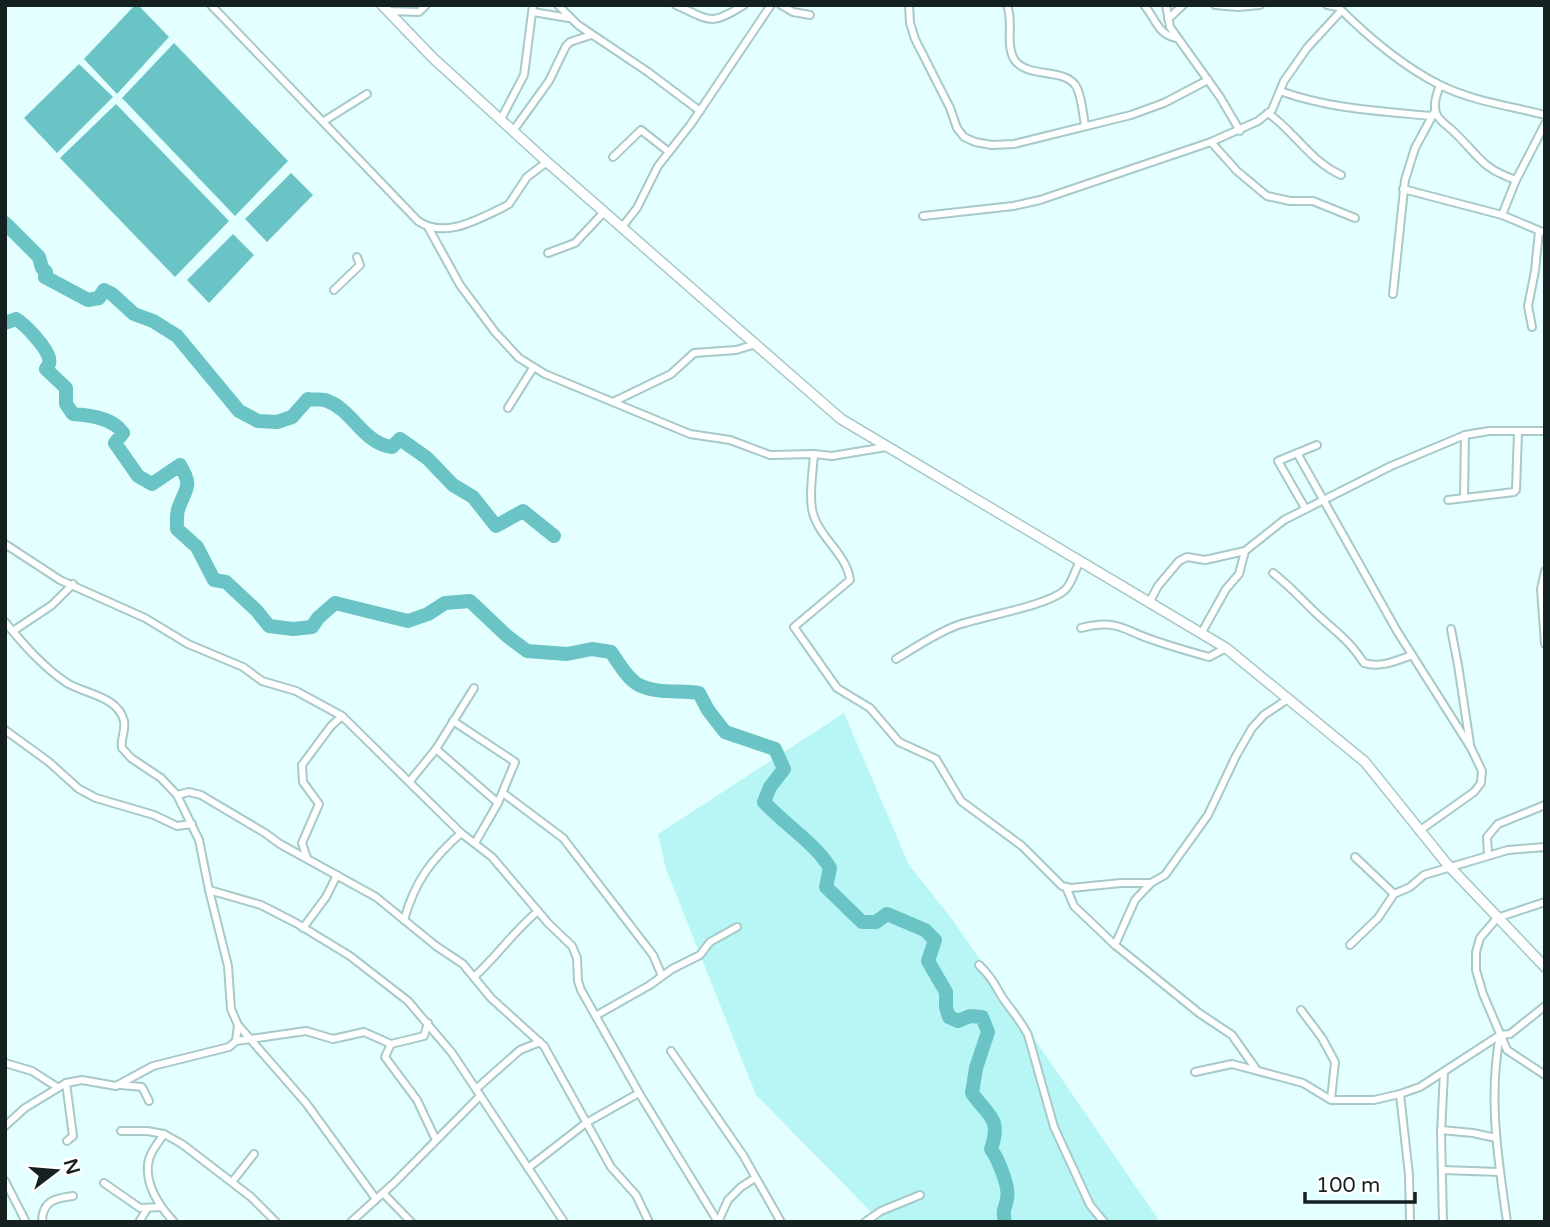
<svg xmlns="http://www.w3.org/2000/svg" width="1550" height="1227" font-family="'Varela Round',sans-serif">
	<rect width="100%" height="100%" fill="#e4ffff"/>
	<path fill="#b8f6f6" d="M 844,713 L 909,865 L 952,919 L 1160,1222 L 881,1222 L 756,1095 L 666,869 L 658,834 Z"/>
	<g fill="#6ac3c4">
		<path d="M 135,5 L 138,5 L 169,37 L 117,94 L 84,59 Z"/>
		<path d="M 174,43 L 288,161 L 235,216 L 122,98 Z"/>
		<path d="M 79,64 L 113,97 L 57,153 L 24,118 Z"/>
		<path d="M 116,104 L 229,221 L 175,277 L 60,158 Z"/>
		<path d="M 291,173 L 313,195 L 267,242 L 245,219 Z"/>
		<path d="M 233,234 L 254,255 L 209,303 L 187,280 Z"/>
	</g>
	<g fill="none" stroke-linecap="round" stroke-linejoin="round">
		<g stroke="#6ac3c4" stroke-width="14">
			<path d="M 5,223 L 39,257 L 42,268 L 46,272 L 45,277 L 88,300 L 99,298 L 104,290 L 112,294 L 134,314 L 153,321 L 177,336 L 239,411 L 258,421 L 277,422 L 292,417 L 308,399 C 313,400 320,399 325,400 C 353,409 362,443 392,447 L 400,439 L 427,458 L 453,485 L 473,497 L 496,526 L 523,511 L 554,536"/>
			<path d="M 5,323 L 16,319 C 25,324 47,348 49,358 C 50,364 49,364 46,369 L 66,388 L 66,404 L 73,414 C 90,415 113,418 123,433 L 115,443 L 138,476 L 152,484 L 180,465 C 193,487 186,487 179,507 C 176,513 177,522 177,529 L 197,547 L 214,580 L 226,582 L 257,611 L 269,626 L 293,629 L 312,627 L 318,618 L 335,603 L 408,621 L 428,614 L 445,603 L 470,601 L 507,636 L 527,651 L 567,654 L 592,649 L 611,652 C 618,662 628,680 639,685 C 657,694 680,690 699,693 L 708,710 L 725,732 L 775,749 L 784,769 L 770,787 L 764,802 C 784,824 816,844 830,868 L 826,887 L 862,922 L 876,922 L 887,914 L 925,930 L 935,940 L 928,961 L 946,992 L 946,1007 L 949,1017 L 958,1021 L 970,1016 L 982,1017 L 988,1032 L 976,1068 L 972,1093 C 988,1116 1002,1118 991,1149 C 998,1159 1010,1187 1007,1199 C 1005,1210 1002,1209 1005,1222"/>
		</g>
		<g stroke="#a8c9c9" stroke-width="10">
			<g id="street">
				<path d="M 211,5 L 418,221 C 445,239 476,220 502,208 L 509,204 L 527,177 L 547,162"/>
				<path d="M 558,5 L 578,25 L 648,72 L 700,111"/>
				<path d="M 676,5 C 711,21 710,26 744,5"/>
				<path d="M 781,5 L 793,12 L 810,15"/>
				<path d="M 909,5 L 910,23 L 915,39 L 950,108 L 957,128 L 964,137 L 975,142 L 992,145 L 1014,144 L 1131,115 L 1164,103 L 1208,80"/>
				<path d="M 1007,5 C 1014,22 1005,43 1014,59 C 1027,80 1066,66 1077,88 C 1082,99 1083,114 1085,126"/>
				<path d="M 1144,5 C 1155,17 1158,36 1177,38"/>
				<path d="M 1166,5 L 1170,27 L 1220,97 L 1240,131"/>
				<path d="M 1215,5 L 1238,7 L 1260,5"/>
				<path d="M 1327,5 L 1338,7"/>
				<path d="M 1336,5 C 1366,35 1402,66 1440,85 C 1472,101 1510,106 1545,115"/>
				<path d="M 388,11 L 419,12 L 426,5"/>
				<path d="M 533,12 L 569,18"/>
				<path d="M 1168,19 L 1183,5"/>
				<path d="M 1440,85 C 1437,94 1433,103 1436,113 C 1439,122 1449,126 1455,133 C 1480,157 1481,168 1516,180"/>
				<path d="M 1280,91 C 1330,109 1380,111 1432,116"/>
				<path d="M 1268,113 C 1295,132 1310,161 1341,175"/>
				<path d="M 501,119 L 524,75 L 533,5"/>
				<path d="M 324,121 L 367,94"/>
				<path d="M 513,131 L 549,81 L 566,46 L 570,42 L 591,35"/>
				<path d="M 1211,142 L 1237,171 L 1267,196 L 1290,201 L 1313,201 L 1355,218"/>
				<path d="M 613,157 L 641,130 L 669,152"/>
				<path d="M 1403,189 L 1502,215 L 1545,233"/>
				<path d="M 1502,215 L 1516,180 L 1545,124"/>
				<path d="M 923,216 L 1013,206 L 1040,200 L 1211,142 L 1258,121 L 1272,110 L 1284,81 L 1307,48 L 1341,11"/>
				<path d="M 428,227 L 460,285 L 495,332 L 519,358 L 545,374 L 690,434 L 730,440 L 770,455 L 814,454 L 832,456 L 886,447"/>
				<path d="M 622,227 L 637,208 L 658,166 L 691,124 L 771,5"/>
				<path d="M 548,253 L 575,243 L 604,212"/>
				<path d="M 334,290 L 360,265 L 357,257"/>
				<path d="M 1393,294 L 1405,180 L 1415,148 L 1435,111"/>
				<path d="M 1532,327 L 1528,306 L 1535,271 L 1539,231"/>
				<path d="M 613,402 L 671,374 L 694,353 L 736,350 L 756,344"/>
				<path d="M 508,408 L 533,368"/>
				<path d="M 1297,453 L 1397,631 L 1471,748 L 1482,771 L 1481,783 L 1474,792 L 1419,831"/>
				<path d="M 814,454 C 813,471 809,492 812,509 C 817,537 847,553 850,580 L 794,627 L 837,688 L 870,708 L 899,742 L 936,759 L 961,801 L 1022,846 L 1062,886 L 1071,888 L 1121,883 L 1151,883 L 1165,875 L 1208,815 L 1236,756 L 1252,728 L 1264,715 L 1288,699"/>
				<path d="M 1464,498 L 1465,435"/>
				<path d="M 1448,500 L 1514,492 L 1516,490 L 1518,432"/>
				<path d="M 1305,508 L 1278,461 L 1317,445"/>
				<path d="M 5,544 L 60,580 L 145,618 L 188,644 L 243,667 L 262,681 L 296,691 L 342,716 L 461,833 L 492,857 L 548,923 L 572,946 L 577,958 L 578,981 L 581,990 L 639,1093 L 718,1222"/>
				<path d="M 1545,571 L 1541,589 L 1545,644"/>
				<path d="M 1273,573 C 1290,586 1303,601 1318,615 C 1337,633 1349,640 1364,663 C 1381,668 1396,661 1412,655"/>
				<path d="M 1149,603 L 1158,586 L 1179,561 L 1187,557 L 1205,560 L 1245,551 L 1284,520 L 1391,466 L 1465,435 L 1489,431 L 1545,431"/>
				<path d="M 5,622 C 23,644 43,667 67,683 C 85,694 118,696 124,721 C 126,731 120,739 122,748 L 131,758 L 161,778 L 177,795 L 199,840 L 209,890 L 228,966 L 231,1009 L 238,1025 L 236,1041 L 229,1047 L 153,1066 L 116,1086 L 82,1080 L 66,1083 L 25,1108 L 5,1126"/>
				<path d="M 1081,628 C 1118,618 1124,631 1156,641 C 1173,647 1191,652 1209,657 L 1226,648"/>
				<path d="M 1451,629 L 1458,665 L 1470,744"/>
				<path d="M 13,631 L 52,605 L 73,584"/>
				<path d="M 1202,632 L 1226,589 L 1239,574 L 1245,551"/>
				<path d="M 896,659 C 916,647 936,633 958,625 C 984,616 1047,606 1065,590 C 1072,583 1075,570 1080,561"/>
				<path d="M 453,721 L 515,762 L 498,803 L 475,843"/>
				<path d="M 5,730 L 49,762 L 79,789 L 96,798 L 154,815 L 177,826 L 192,824"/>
				<path d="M 436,749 L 498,803"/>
				<path d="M 410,781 L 436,749 L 474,688"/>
				<path d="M 503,793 L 563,838 L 653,955 L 662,976"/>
				<path d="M 177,795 L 189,792 L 201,795 L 265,833 L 280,844 L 376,897 L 436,946 L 463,964 L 491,998 L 544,1046 L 611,1167 L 636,1195 L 649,1222"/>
				<path d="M 1488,855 L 1487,837 L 1498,824 L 1545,805"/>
				<path d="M 1355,857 L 1394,894"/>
				<path d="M 307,858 L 302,843 L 319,804 L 303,782 L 302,765 L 331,726 L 342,716"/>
				<path d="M 1066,887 L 1074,906 L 1115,945 L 1199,1013 L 1232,1035 L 1256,1069"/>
				<path d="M 209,890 L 261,905 L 296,923 L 350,956 L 408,1001 L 452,1053 L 564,1222"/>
				<path d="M 1545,902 L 1497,918 L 1480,938 L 1476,952 L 1476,970 L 1483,994 L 1507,1050 L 1545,1075"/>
				<path d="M 404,920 C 415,881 431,860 461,833"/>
				<path d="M 303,928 L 326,897 L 337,875"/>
				<path d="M 1115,945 L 1135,900 L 1151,883"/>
				<path d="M 1350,945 L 1378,918 L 1394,894 L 1410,887 L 1424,875 L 1508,850 L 1545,847"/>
				<path d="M 979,965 C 990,975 995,985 1002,997 C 1011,1010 1021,1021 1028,1035 L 1054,1127 L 1090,1205 L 1104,1222"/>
				<path d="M 474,977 C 497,956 514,931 538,911"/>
				<path d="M 1301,1010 L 1322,1038 L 1335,1062 L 1331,1099"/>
				<path d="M 597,1015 L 650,985 L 672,969 L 700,955 L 710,942 L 737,927"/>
				<path d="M 238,1025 L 306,1103 L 376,1199"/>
				<path d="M 236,1041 L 306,1031 L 333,1039 L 364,1032 L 391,1044 L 424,1036 L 428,1023"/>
				<path d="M 391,1044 L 385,1057 L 417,1100 L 436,1140"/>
				<path d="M 671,1051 L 743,1155 L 781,1222"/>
				<path d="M 5,1063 L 32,1071 L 57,1087"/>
				<path d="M 1195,1072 L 1232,1064 L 1303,1083 L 1331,1100 L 1374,1100 L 1400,1094 L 1420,1087 L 1500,1035"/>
				<path d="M 66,1083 L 73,1136 L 67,1141"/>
				<path d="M 121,1085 L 142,1087 L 149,1101"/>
				<path d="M 476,1089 L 520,1050 L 540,1042"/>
				<path d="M 1400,1094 L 1409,1175 L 1410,1222"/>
				<path d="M 1441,1130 L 1473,1133 L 1496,1138"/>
				<path d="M 121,1131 L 147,1131 L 164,1134 L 182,1144 L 251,1197 L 276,1222"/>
				<path d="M 164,1134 C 158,1143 149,1153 148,1165 C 146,1186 160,1207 174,1222"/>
				<path d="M 528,1168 L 586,1123 L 639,1093"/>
				<path d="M 1442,1170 L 1500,1172"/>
				<path d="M 5,1181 L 26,1222"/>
				<path d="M 232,1182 L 254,1154"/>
				<path d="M 104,1183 L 140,1208 L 161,1207"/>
				<path d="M 383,1193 L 411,1222"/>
				<path d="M 42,1222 C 42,1201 55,1198 73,1196"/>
				<path d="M 139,1222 L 147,1209"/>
				<path d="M 351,1222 L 395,1182 L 480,1096"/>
				<path d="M 718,1222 L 728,1200 L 741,1187 L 755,1178"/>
				<path d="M 865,1222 L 881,1211 L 920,1195"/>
				<path d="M 1443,1222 L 1441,1133 L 1444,1072"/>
				<path d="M 1507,1222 C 1498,1159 1488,1098 1500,1035 L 1510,1034 L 1545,1006"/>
			</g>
		</g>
		<g stroke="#a8c9c9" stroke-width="12">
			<path id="secondary" d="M 382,5 L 433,58 L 547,162 L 841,419 L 1226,648 L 1365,762 L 1447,864 L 1545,967"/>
		</g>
		<use href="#street" stroke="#fff" stroke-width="6"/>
		<use href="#secondary" stroke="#fff" stroke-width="9"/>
	</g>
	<rect width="1550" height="1227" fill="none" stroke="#152121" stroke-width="14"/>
	<g transform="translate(56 1171) rotate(74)" stroke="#ffffff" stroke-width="5" paint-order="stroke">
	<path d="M0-5L12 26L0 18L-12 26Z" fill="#152121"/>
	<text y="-10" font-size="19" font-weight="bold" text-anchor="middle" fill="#152121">N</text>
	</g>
	<path d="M1305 1192v10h110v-10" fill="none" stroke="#152121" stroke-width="3.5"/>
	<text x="1316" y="1192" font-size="21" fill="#152121" stroke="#ffffff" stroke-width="5" paint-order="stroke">100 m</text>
</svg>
